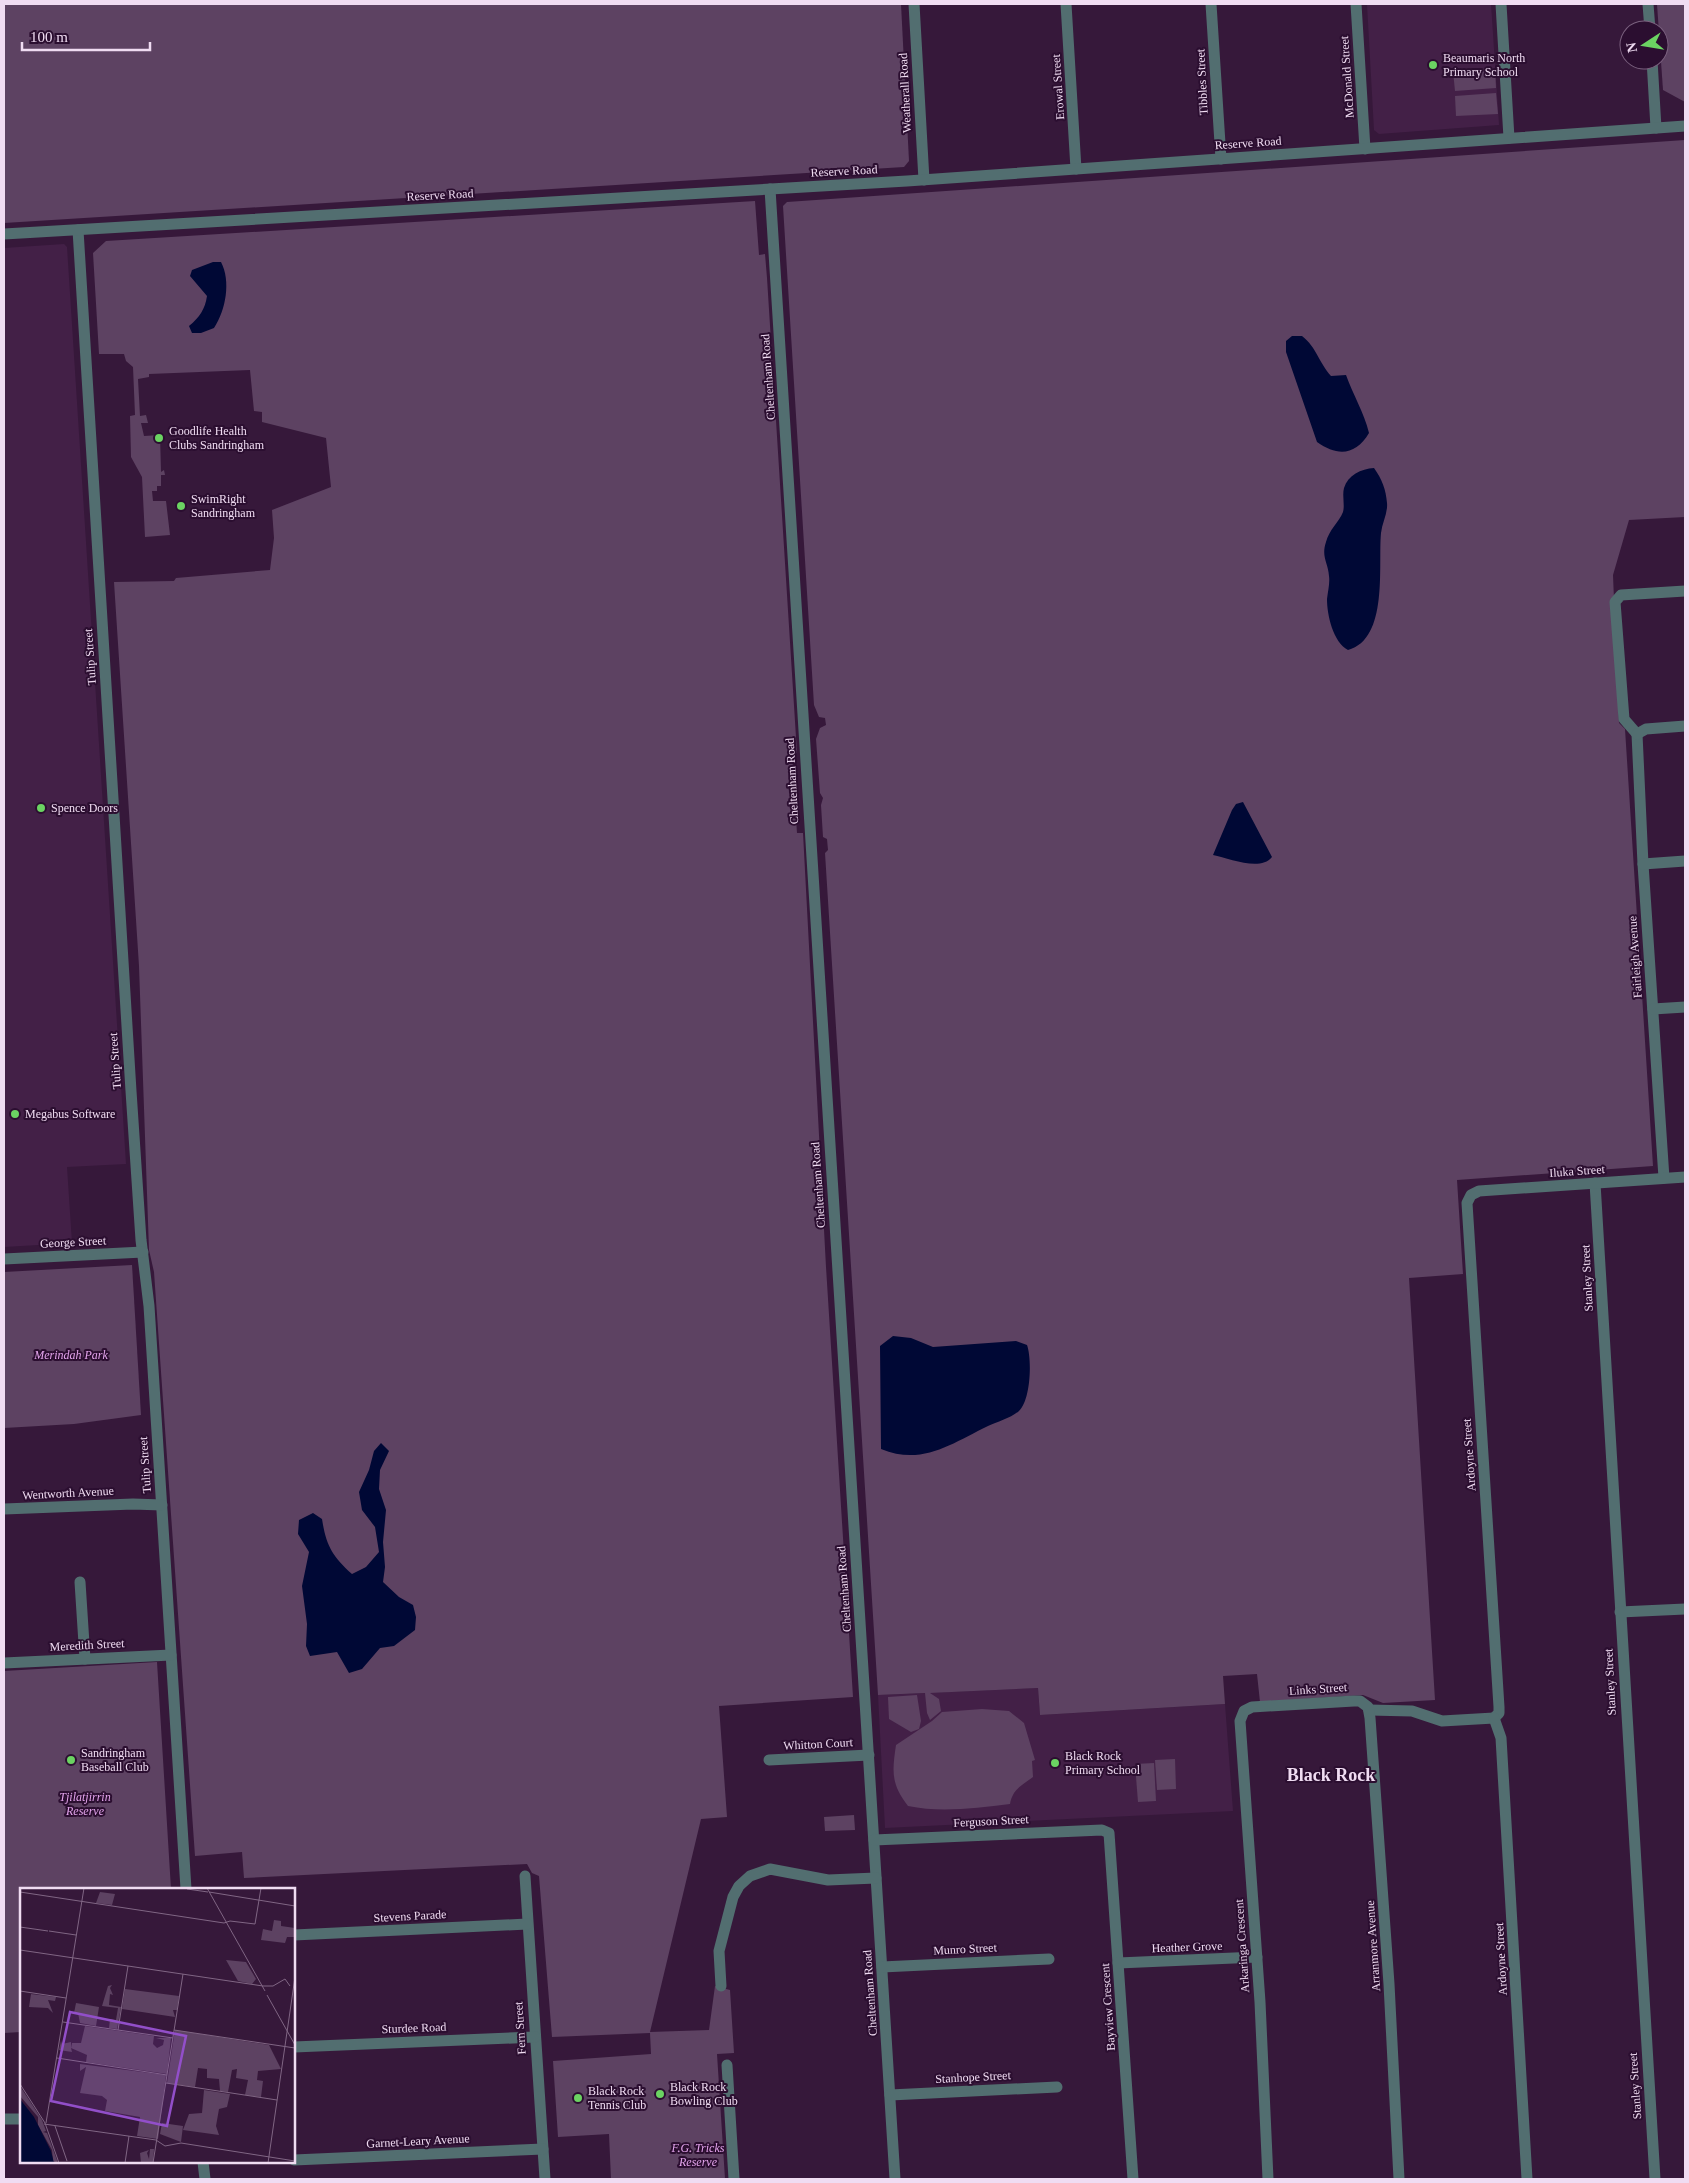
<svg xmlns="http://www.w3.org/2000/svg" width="1689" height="2183" font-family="'Times New Roman',serif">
	<rect width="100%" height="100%" fill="#36183a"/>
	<g fill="#432047">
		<path d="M 1367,4 L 1491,4 L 1499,125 L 1379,134 L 1374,130 Z"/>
		<path d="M 64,244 L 67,247 L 126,1164 L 67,1167 L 72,1243 L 4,1247 L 4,248 Z"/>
		<path d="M 1038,1688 L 1040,1715 L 1225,1704 L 1233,1811 L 885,1828 L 878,1695 Z"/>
	</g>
	<g fill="#5d4262">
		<path d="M 4,4 L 901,4 L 909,161 L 904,167 L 4,223 Z"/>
		<path d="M 1657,4 L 1685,4 L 1685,102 L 1663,90 Z"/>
		<path d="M 1495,68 L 1496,88 L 1455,91 L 1453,71 Z"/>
		<path d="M 1496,93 L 1498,114 L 1456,116 L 1455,96 Z"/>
		<path d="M 1685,140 L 1685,517 L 1629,520 L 1613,575 L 1619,723 L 1625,729 L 1653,1166 L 1457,1180 L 1463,1274 L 1409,1278 L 1435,1700 L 1383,1703 L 1363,1695 L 1260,1702 L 1257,1674 L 1223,1676 L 1225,1704 L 1040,1715 L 1038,1688 L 930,1693 L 939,1699 L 941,1711 L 930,1720 L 927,1713 L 925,1693 L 878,1695 L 825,853 L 828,850 L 827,839 L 823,837 L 821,805 L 823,798 L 820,793 L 816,739 L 820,728 L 826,725 L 825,718 L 819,717 L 814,705 L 783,206 L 787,202 Z"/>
		<path d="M 755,201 L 759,255 L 765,254 L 767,278 L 797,753 L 792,754 L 797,833 L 803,833 L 826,1267 L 853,1697 L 719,1706 L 727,1817 L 701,1819 L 650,2032 L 709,2030 L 715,1986 L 730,1990 L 734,2053 L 717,2054 L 725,2179 L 611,2179 L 609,2134 L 558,2137 L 553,2061 L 651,2054 L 650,2033 L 552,2037 L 539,1876 L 532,1873 L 527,1864 L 244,1878 L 242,1852 L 195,1856 L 154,1272 L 149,1250 L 139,966 L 114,582 L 174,581 L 176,578 L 270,570 L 274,538 L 272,510 L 331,487 L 326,438 L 262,422 L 262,412 L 254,411 L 250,370 L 149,374 L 149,377 L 138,379 L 140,416 L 146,415 L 148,423 L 141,423 L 144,436 L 160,435 L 161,472 L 164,470 L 165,475 L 161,475 L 161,486 L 157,486 L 157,491 L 152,491 L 153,501 L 166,501 L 170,535 L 145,537 L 142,477 L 131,457 L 130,416 L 135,415 L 133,367 L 126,361 L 124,354 L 99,354 L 93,253 L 106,241 Z"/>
		<path d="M 132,1265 L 141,1415 L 74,1424 L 4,1428 L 4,1272 Z"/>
		<path d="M 157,1662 L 171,1889 L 21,1889 L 21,2032 L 4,2033 L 4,1671 Z"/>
		<path d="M 917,1695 L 921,1721 L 919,1729 L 911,1732 L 889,1719 L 888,1697 Z"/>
		<path d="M 982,1709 L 1009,1711 L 1024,1723 L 1035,1760 L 1032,1761 L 1033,1777 C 1023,1785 1013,1788 1010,1804 C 976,1808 941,1813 908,1806 C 891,1784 892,1772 896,1745 L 932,1721 L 942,1712 Z"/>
		<path d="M 1175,1759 L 1176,1789 L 1157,1790 L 1155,1760 Z"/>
		<path d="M 1154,1763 L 1156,1801 L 1138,1802 L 1135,1764 Z"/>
		<path d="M 854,1815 L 855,1830 L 825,1831 L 824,1817 Z"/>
	</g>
	<g fill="#000835">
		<path d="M 213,262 L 221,262 C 231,281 226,310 214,328 L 201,333 L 192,333 L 189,326 C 200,317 205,309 207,296 L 190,276 L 192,270 Z"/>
		<path d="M 1292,336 L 1302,336 C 1317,348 1318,361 1331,376 L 1346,375 C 1353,395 1364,412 1369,433 C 1356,455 1338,457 1317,442 L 1286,352 L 1286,341 Z"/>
		<path d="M 1374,468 C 1382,479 1386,490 1387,503 C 1388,513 1382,523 1381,533 C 1378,565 1389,639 1348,650 C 1333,642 1327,615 1327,599 C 1328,591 1330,583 1329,576 C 1328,562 1321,557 1326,542 C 1329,530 1339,522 1343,512 C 1345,505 1342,496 1344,488 C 1348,475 1361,469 1374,468 Z"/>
		<path d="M 1243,802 L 1272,857 C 1260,872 1229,858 1213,855 L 1232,810 L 1236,804 Z"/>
		<path d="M 893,1336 L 911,1338 L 933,1347 L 1016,1341 L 1027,1345 C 1032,1359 1031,1400 1019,1411 C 1011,1418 997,1422 988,1426 C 951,1444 922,1466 881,1449 L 880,1346 Z"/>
		<path d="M 381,1443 L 389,1451 L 380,1470 L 379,1489 L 386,1510 L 383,1542 L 385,1567 L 383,1582 L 399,1597 L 413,1605 L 416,1617 L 415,1630 L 394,1646 L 380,1648 L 362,1669 L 349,1673 L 337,1652 L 310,1656 L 306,1646 L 307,1624 L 302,1586 L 309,1552 L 298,1534 L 299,1520 L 313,1513 L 322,1519 C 326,1545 332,1556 352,1574 L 366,1567 L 379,1552 L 375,1527 L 362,1510 L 359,1492 L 369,1470 L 374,1451 Z"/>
	</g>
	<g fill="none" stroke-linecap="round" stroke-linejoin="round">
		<g stroke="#526e70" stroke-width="11">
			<path d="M 914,4 L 924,180"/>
			<path d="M 1066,4 L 1076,169"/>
			<path d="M 1211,4 L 1221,159"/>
			<path d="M 1356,4 L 1365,149"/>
			<path d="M 1501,4 L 1509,138"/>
			<path d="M 1648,4 L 1650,30"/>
			<path d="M 1652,60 L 1656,128"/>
			<path d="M 770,189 L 895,2179"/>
			<path d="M 78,230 L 131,1091 L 141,1240 L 149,1306 L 186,1889"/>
			<path d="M 4,234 L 907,181 L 1685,126"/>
			<path d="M 1637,734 L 1643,864 L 1664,1178"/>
			<path d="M 1637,734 L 1624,719 L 1615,602 L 1621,595 L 1685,591"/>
			<path d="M 1637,734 L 1646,729 L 1685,726"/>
			<path d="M 1643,864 L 1685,861"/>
			<path d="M 1653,1009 L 1685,1007"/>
			<path d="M 1595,1183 L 1655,2179"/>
			<path d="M 4,1259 L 143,1252"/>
			<path d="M 4,1509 L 133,1504 L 162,1505"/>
			<path d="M 80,1582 L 85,1659"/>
			<path d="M 1620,1612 L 1685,1609"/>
			<path d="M 4,1663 L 171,1655"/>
			<path d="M 1369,1710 L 1412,1711 L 1442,1721 L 1494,1718"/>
			<path d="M 1494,1718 L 1499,1713 L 1499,1707 L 1467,1203 L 1471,1195 L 1479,1191 L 1685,1177"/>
			<path d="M 1494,1718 L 1501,1738 L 1527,2179"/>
			<path d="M 769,1760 L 869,1755"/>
			<path d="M 874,1840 L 1102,1830 L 1109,1833 L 1133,2179"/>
			<path d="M 525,1876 L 545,2179"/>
			<path d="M 294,1935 L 527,1924"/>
			<path d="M 1118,1963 L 1257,1957"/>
			<path d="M 882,1967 L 1049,1959"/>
			<path d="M 721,1986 L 719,1951 L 733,1897 L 739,1886 L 750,1876 L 770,1869 L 828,1880 L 876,1878"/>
			<path d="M 294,2047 L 535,2037"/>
			<path d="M 727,2065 L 734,2179"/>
			<path d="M 890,2095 L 1057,2087"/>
			<path d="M 4,2119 L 21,2119"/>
			<path d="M 294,2160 L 543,2149"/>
			<path d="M 203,2162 L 205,2179"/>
			<path d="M 1268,2179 L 1260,2002 L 1240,1721 L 1244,1711 L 1252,1707 L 1354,1701 L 1360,1701 L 1368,1707 L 1370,1718 L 1389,1984 L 1399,2179"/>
		</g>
	</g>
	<g fill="#6bd362" stroke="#2b0e30" stroke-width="2">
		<circle cx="1433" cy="65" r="5"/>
		<circle cx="159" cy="438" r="5"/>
		<circle cx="181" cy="506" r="5"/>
		<circle cx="41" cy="808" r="5"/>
		<circle cx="15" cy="1114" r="5"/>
		<circle cx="71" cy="1760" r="5"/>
		<circle cx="1055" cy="1763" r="5"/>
		<circle cx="660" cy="2094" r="5"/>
		<circle cx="578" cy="2098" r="5"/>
	</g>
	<g text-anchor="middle" stroke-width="4" stroke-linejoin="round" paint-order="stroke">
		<g font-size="12" fill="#f0dcf2" stroke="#2b0e30" text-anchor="start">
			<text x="1443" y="62">Beaumaris North<tspan x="1443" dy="14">Primary School</tspan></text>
			<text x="169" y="435">Goodlife Health<tspan x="169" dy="14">Clubs Sandringham</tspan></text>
			<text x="191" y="503">SwimRight<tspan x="191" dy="14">Sandringham</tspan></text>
			<text x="51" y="812">Spence Doors</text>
			<text x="25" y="1118">Megabus Software</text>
			<text x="81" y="1757">Sandringham<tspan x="81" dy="14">Baseball Club</tspan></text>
			<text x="1065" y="1760">Black Rock<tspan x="1065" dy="14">Primary School</tspan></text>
			<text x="670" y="2091">Black Rock<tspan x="670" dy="14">Bowling Club</tspan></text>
			<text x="588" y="2095">Black Rock<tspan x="588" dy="14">Tennis Club</tspan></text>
		</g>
		<g font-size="12" fill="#f0dcf2" stroke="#2b0e30">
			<text transform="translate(1347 77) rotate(-94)" y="4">McDonald Street</text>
			<text transform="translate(1202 82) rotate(-93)" y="4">Tibbles Street</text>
			<text transform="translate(1058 87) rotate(-94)" y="4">Erowal Street</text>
			<text transform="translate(905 93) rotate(-93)" y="4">Weatherall Road</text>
			<text transform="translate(1248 143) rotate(-4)" y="4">Reserve Road</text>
			<text transform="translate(844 171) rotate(-3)" y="4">Reserve Road</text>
			<text transform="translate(440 195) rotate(-3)" y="4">Reserve Road</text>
			<text transform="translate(768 377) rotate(-94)" y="4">Cheltenham Road</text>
			<text transform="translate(90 657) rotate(-94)" y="4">Tulip Street</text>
			<text transform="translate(792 781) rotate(-93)" y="4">Cheltenham Road</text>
			<text transform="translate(1635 957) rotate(-94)" y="4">Fairleigh Avenue</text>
			<text transform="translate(115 1061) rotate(-94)" y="4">Tulip Street</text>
			<text transform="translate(1577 1171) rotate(-4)" y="4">Iluka Street</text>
			<text transform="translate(818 1185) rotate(-94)" y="4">Cheltenham Road</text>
			<text transform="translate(73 1242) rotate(-3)" y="4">George Street</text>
			<text transform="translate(1587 1278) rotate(-93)" y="4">Stanley Street</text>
			<text transform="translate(1469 1455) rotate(-94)" y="4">Ardoyne Street</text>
			<text transform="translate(145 1465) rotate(-94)" y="4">Tulip Street</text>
			<text transform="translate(68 1493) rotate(-3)" y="4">Wentworth Avenue</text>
			<text transform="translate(844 1589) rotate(-94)" y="4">Cheltenham Road</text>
			<text transform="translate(87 1645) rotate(-3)" y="4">Meredith Street</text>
			<text transform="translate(1610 1682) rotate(-93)" y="4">Stanley Street</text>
			<text transform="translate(1318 1689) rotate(-4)" y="4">Links Street</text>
			<text transform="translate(818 1744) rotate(-3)" y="4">Whitton Court</text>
			<text transform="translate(991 1821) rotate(-3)" y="4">Ferguson Street</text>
			<text transform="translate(410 1916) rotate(-3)" y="4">Stevens Parade</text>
			<text transform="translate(1242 1946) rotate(-94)" y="4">Arkaringa Crescent</text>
			<text transform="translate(1373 1946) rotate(-94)" y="4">Arranmore Avenue</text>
			<text transform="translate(1187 1947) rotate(-2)" y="4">Heather Grove</text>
			<text transform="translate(965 1949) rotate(-3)" y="4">Munro Street</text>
			<text transform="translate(1501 1959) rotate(-93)" y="4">Ardoyne Street</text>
			<text transform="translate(870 1993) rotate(-94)" y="4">Cheltenham Road</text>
			<text transform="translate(1108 2007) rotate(-94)" y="4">Bayview Crescent</text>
			<text transform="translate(414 2028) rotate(-2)" y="4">Sturdee Road</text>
			<text transform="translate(520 2028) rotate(-94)" y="4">Fern Street</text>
			<text transform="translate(973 2077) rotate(-3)" y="4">Stanhope Street</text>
			<text transform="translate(1635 2086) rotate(-94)" y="4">Stanley Street</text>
			<text transform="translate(418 2141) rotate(-3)" y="4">Garnet-Leary Avenue</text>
		</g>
		<g font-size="12" font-style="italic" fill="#e4a5ed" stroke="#2b0e30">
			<text x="71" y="1359">Merindah Park</text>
			<text x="85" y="1801">Tjilatjirrin<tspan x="85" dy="14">Reserve</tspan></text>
			<text x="698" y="2152">F.G. Tricks<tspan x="698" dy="14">Reserve</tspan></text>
		</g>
		<g font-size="18" font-weight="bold" fill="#f0dcf2" stroke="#2b0e30">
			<text x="1331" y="1781">Black Rock</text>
		</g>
	</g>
	<g transform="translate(20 1888)">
		<rect width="275" height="275" fill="#36183a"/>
		<path d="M 80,4 L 95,6 L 92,17 L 76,15 ZM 254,32 L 261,33 L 261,38 L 275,40 L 275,49 L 267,49 L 265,55 L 241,52 L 243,41 L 252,43 ZM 206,72 L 226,74 L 236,91 L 232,96 L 218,93 ZM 92,97 L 90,100 L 93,107 L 90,106 L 89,117 L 101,119 L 97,141 L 89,140 L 90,131 L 96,132 L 98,120 L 82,118 L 88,98 ZM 105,101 L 159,108 L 157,122 L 153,122 L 155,129 L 102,121 ZM 11,106 L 36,109 L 35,113 L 28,112 L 33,125 L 28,120 L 9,119 ZM 56,115 L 79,119 L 76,138 L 60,135 L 58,125 L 54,125 ZM 65,138 L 134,148 L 133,156 L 137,160 L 143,157 L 144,152 L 136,150 L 151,150 L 147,186 L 66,174 L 67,167 L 51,160 L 52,164 L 39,162 L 41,153 L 42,156 L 51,154 L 51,160 L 52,155 L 61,155 ZM 155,142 L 249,157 L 261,181 L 238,183 L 237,192 L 243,193 L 241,209 L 225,207 L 228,192 L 216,190 L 217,181 L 212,182 L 208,204 L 200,203 L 199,191 L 187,190 L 187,181 L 178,180 L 175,199 L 147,195 ZM 60,176 L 146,187 L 138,251 L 117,248 L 120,229 L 85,223 L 87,212 L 82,208 L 60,205 L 66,179 L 60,183 ZM 0,198 L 22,232 L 26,243 L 23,244 L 27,245 L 38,275 L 33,273 L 32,262 L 18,237 L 18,229 L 0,208 ZM 184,202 L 210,206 L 207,219 L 199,221 L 196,238 L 199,247 L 163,242 L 169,226 L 182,225 ZM 142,235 L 163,238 L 161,254 L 140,246 ZM 130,261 L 134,261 L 133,275 L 121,275 L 120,265 L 129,262 L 127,265 L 129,271 Z" fill="#5d4262"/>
		<path d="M 0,211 L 14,229 L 31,263 L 34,275 L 0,275 Z" fill="#000835"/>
		<path fill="none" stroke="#806684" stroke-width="1" d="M 187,0 L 245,103M 167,1 L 188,4M 0,4 L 204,35 L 210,33 L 235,36 L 241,0M 189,4 L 275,18M 0,39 L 28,43M 29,43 L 56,47M 0,62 L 243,98M 243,98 L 253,98 L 265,91 L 270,98M 0,103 L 46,110M 247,107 L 275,157M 43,134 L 153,150M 0,139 L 0,191M 98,142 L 108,78M 154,142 L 275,160M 37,170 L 147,187M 146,195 L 257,212M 0,196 L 25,235 L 39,275M 26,235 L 64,0M 24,236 L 136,252 L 145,258 L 161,255 L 275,273M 35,238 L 47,273M 105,275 L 109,248M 133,275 L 163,86M 248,275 L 275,89"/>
		<path fill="#924fc9" fill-opacity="0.15" stroke="#924fc9" stroke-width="2.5" d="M 50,124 L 166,148 L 147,238 L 31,213 Z"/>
		<rect width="275" height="275" fill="none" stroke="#f0dcf2" stroke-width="2.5"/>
	</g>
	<rect width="1689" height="2183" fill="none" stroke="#f0dcf2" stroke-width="10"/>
	<g transform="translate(1644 45) rotate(258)"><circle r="24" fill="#2b0e30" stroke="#7a607e"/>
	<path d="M0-4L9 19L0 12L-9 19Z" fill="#6bd362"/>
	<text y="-8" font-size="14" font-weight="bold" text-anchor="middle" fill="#f0dcf2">N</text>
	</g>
	<path d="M22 42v8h128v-8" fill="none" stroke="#f0dcf2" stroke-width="2.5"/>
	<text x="30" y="42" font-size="15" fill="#f0dcf2" stroke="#2b0e30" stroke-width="4" paint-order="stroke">100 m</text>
</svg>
